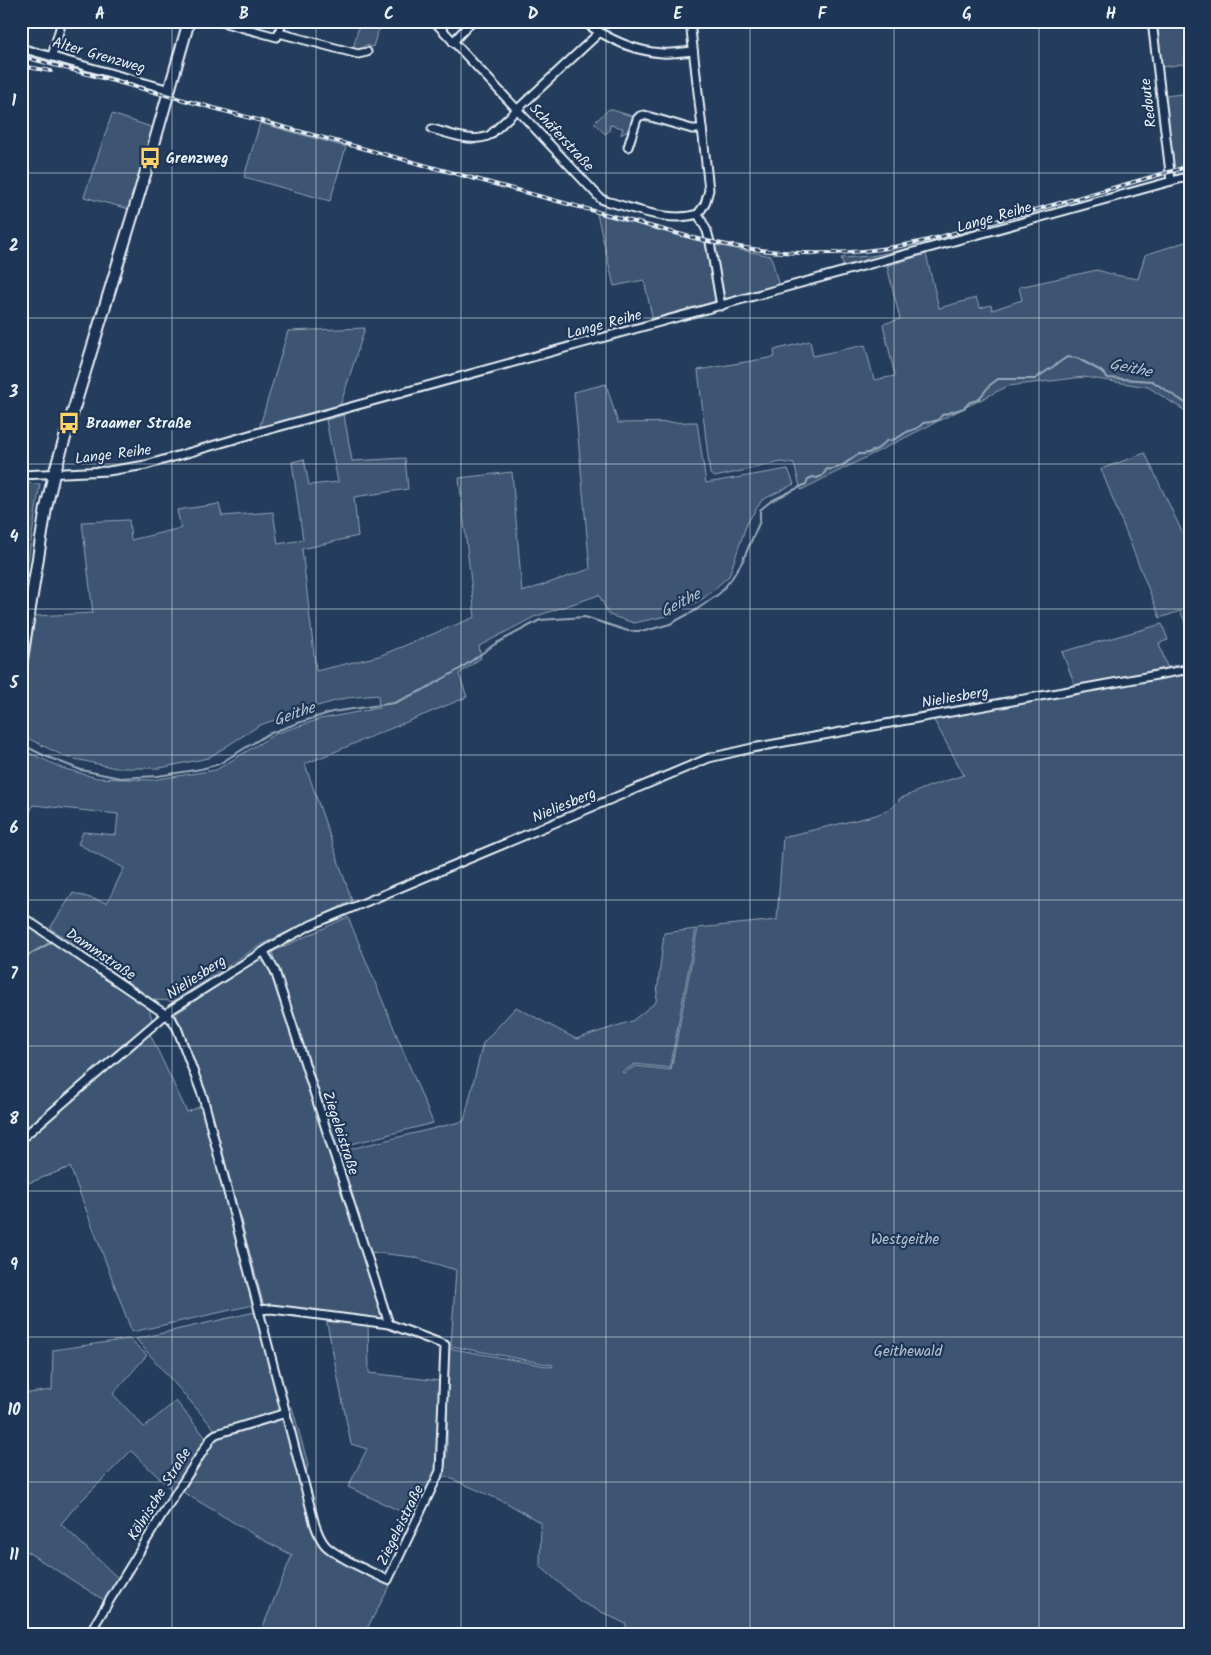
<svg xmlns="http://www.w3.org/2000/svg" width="1211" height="1655" font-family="Kalam,sans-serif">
	<rect width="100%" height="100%" fill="#253d5d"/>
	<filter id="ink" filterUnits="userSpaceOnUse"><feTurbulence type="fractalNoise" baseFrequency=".02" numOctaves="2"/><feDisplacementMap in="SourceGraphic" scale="10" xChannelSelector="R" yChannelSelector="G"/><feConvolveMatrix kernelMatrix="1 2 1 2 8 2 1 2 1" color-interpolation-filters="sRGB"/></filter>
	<g filter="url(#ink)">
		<g fill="#3e5472" stroke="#93a2b5">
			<path d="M 360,21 L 373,21 L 385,24 L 377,33 L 373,47 L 366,45 L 359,49 L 353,49 Z"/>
			<path d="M 1157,21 L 1190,21 L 1190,48 L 1188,48 L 1190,63 L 1162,67 Z"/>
			<path d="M 1190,93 L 1190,164 L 1171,170 L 1165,96 Z"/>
			<path d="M 609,109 L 635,117 L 631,129 L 621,135 L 623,128 L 610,125 L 609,131 L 605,134 L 594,123 Z"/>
			<path d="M 112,114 L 154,128 L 129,209 L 84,197 Z"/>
			<path d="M 260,123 L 346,147 L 330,201 L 244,177 Z"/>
			<path d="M 597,214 L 705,242 L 715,300 L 712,304 L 653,321 L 644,280 L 614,286 Z"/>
			<path d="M 1188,241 L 1190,242 L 1190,414 L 1148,387 L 1084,377 L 1008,386 L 801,490 L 794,464 L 781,462 L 715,477 L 710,474 L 698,370 L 775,357 L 774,350 L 810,341 L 813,356 L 865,345 L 874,380 L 895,376 L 883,324 L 900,319 L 887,266 L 926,254 L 939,308 L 976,298 L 980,308 L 991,305 L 992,310 L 1022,300 L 1019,287 L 1097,270 L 1115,275 L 1138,279 L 1145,255 Z"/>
			<path d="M 929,244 L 844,268 L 841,258 L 871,256 Z"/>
			<path d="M 715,245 L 771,256 L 779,287 L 728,300 L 725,298 Z"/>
			<path d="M 365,328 L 340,406 L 259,429 L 288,331 Z"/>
			<path d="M 606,384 L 618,423 L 697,422 L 706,483 L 788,469 L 794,484 L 762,500 L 747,523 L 729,576 L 704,598 L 671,615 L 634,623 L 609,615 L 599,595 L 534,617 L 479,646 L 481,658 L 459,674 L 467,697 L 305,764 L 352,901 L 260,945 L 174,1001 L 154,1000 L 50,928 L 73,893 L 107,903 L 124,868 L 78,844 L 83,832 L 116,835 L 118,814 L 33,805 L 21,833 L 21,749 L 62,768 L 97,778 L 152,780 L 216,770 L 275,734 L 320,719 L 379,708 L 378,695 L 346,698 L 303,710 L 260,725 L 208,758 L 160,768 L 116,768 L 66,757 L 21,735 L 21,713 L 35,616 L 93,613 L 82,522 L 129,520 L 131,540 L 181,528 L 177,510 L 219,504 L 222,516 L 273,512 L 278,544 L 303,540 L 292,462 L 304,459 L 309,485 L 338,482 L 326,420 L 344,415 L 352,461 L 405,458 L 408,489 L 354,497 L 358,536 L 302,549 L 316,671 L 379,656 L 475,617 L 459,478 L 512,472 L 522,592 L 590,569 L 574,392 Z"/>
			<path d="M 1145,453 L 1190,549 L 1190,624 L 1187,626 L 1180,611 L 1160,618 L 1101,469 Z"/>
			<path d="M 21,483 L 40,484 L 28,561 L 21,640 Z"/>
			<path d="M 1162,624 L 1168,640 L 1159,643 L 1167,667 L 1190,663 L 1190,1634 L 626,1634 L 626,1624 L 581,1602 L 540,1566 L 541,1523 L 507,1503 L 443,1475 L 447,1453 L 448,1348 L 552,1367 L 553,1365 L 451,1346 L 456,1270 L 413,1257 L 370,1252 L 338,1152 L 464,1121 L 483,1043 L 516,1007 L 576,1039 L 632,1021 L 656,1002 L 664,933 L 696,929 L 670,1068 L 635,1064 L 622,1072 L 624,1073 L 635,1066 L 671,1070 L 698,928 L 777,920 L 783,837 L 873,816 L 889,810 L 899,801 L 899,799 L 930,786 L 964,775 L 931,715 L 1091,686 L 1091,683 L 1075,685 L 1062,652 Z"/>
			<path d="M 348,917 L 433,1123 L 336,1148 L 272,952 Z"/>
			<path d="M 21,921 L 149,1008 L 152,1020 L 115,1054 L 149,1032 L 187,1112 L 201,1106 L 253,1305 L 132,1332 L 70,1167 L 21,1186 Z"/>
			<path d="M 259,959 L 270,967 L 385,1320 L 264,1306 L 209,1101 L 176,1014 L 250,963 Z"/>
			<path d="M 255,1312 L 282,1410 L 292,1407 L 308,1464 L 305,1479 L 320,1541 L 358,1566 L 391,1584 L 364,1634 L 260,1634 L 292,1555 L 263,1540 L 183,1492 L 217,1437 L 216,1431 L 136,1339 Z"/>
			<path d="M 326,1318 L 368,1324 L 369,1373 L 440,1381 L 438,1473 L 417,1519 L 348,1487 L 367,1449 L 351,1444 Z"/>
			<path d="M 129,1339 L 147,1355 L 113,1394 L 144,1427 L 176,1401 L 206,1438 L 175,1493 L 131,1451 L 76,1506 L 61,1524 L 121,1581 L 107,1602 L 21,1548 L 21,1394 L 52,1390 L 53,1350 Z"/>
		</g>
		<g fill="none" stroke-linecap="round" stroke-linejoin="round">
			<g stroke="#99a8ba" stroke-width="2">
				<path d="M 21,744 L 45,756 L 81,770 L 120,778 L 158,776 L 201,769 L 219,764 L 268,734 L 298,723 L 332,712 L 394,703 L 423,690 L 460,669 L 495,644 L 540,620 L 585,617 L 628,631 L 645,631 L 670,624 L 696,610 L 720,593 L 732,578 L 742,562 L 760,521 L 760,510 L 771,501 L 806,484 L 808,479 L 813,477 L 817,478 L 822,476 L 827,469 C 841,471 849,459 859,454 C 868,455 881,448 886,441 C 894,441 899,437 905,433 C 912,429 918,430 923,423 L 931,422 L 938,420 L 942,415 L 964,408 L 970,402 L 978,400 L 990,385 L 998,379 L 1035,379 L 1067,357 L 1077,358 L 1101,371 L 1108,378 L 1152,381 L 1190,406"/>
				<path d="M 21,959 L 50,943"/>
			</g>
			<g stroke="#e8f1f8" stroke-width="11">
				<g id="street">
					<path d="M 218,21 L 277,37 L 279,33 L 358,54 L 367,52"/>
					<path d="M 434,21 L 601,199 L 609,202 C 637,209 669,223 698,214"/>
					<path d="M 583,21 C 606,38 633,51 662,53 C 672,54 683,52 693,51"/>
					<path d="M 690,21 L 709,190 L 705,204 L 698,214 L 707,231 L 710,242 L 721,306"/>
					<path d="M 1152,21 L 1171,181"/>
					<path d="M 279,33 L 282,21"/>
					<path d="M 453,42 L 472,21"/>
					<path d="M 21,48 L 170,90"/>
					<path d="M 52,56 L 62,21"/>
					<path d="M 432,129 C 449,133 473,144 490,135 L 599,33"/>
					<path d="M 628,147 L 637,119 L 640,116 L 644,115 L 692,129 L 702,129"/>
					<path d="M 21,475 L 108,471 L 146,465 L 256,433 L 1190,176"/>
					<path d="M 21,916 L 165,1014 L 172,1020 L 177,1028 L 203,1097 L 213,1135 L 315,1525 C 318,1533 320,1540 326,1546 C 340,1559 371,1572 388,1580 L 440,1471 L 445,1345 L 389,1324 L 288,1311 L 271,1309 L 259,1310"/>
					<path d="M 264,952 L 275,971 L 389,1324"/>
					<path d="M 21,1139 L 172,1009 L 272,946 L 311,925 L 709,758 L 752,748 L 1190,669"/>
					<path d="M 89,1634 L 163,1513 L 212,1437 L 216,1434 L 286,1413"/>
				</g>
			</g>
			<g stroke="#e8f1f8" stroke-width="14">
				<path id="secondary" d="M 21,664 L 46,508 L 54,474 L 150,158 L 189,21"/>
			</g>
			<use href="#street" stroke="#1d3557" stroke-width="7"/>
			<use href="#secondary" stroke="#1d3557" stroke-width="10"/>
			<g stroke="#e8f1f8" stroke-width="4">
				<g id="rail">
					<path d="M 21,56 L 694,238 C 776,258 858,259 940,237 L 1190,166"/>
					<path d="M 21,66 L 51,71"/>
				</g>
			</g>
			<use href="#rail" stroke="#1d3557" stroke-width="2" stroke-dasharray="5.5" stroke-linecap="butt"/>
		</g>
	</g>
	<path fill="none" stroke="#e8f1f8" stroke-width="1" stroke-opacity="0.55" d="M 172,21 L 172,1634M 316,21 L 316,1634M 461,21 L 461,1634M 606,21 L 606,1634M 750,21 L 750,1634M 894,21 L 894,1634M 1039,21 L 1039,1634M 21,173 L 1190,173M 21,318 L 1190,318M 21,464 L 1190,464M 21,609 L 1190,609M 21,755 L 1190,755M 21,900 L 1190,900M 21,1046 L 1190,1046M 21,1191 L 1190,1191M 21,1337 L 1190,1337M 21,1482 L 1190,1482"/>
	<defs>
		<g id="bus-bare" transform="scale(1.725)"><path d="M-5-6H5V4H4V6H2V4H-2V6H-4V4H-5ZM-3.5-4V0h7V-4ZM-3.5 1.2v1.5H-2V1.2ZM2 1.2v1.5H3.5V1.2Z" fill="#ffd166" stroke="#1d3557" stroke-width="2.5" paint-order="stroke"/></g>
	</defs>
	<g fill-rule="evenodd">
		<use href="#bus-bare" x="150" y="158"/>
		<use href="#bus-bare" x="69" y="423"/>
	</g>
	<g text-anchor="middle" stroke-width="4.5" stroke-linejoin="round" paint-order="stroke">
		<g font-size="15" fill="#e8f1f8" stroke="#1d3557">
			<text transform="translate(99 55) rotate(16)" y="5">Alter Grenzweg</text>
			<text transform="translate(1148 103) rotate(-97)" y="5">Redoute</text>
			<text transform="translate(562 137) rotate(47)" y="5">Schäferstraße</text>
			<text transform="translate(994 217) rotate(-16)" y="5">Lange Reihe</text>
			<text transform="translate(604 324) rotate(-15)" y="5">Lange Reihe</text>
			<text transform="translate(113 454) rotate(-7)" y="5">Lange Reihe</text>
			<text transform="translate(955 697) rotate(-10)" y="5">Nieliesberg</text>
			<text transform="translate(564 805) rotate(-23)" y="5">Nieliesberg</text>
			<text transform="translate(101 954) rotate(34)" y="5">Dammstraße</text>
			<text transform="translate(196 977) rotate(-33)" y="5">Nieliesberg</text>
			<text transform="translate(341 1133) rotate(72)" y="5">Ziegeleistraße</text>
			<text transform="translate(159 1494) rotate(-58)" y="5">Kölnische Straße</text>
			<text transform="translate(400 1525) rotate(-64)" y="5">Ziegeleistraße</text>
		</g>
		<g font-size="15" font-weight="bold" fill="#e8f1f8" stroke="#1d3557" text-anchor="start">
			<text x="166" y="163">Grenzweg</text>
			<text x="86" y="428">Braamer Straße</text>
		</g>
		<g font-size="15" fill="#b5c2d0" stroke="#1d3557">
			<text x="905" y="1244">Westgeithe</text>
			<text x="908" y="1356">Geithewald</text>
		</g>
		<g font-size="16" font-style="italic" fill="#b4c1ce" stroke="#1d3557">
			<text transform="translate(1131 367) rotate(12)" y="6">Geithe</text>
			<text transform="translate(680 602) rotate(-28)" y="6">Geithe</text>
			<text transform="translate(294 713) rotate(-19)" y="6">Geithe</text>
		</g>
	</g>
	<rect width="1211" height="1655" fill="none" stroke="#1d3557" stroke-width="55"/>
	<rect x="28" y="28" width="1156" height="1600" fill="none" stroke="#e8f1f8" stroke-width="2"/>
	<g font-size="16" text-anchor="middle" font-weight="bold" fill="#e8f1f8">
		<text x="100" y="19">A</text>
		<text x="244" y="19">B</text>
		<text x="389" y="19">C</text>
		<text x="533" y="19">D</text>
		<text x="678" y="19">E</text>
		<text x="822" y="19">F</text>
		<text x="967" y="19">G</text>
		<text x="1111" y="19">H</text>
		<text x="14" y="106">1</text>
		<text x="14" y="251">2</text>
		<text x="14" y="397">3</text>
		<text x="14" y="542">4</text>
		<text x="14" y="688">5</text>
		<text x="14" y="833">6</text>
		<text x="14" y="979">7</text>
		<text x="14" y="1124">8</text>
		<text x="14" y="1270">9</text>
		<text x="14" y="1415">10</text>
		<text x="14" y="1560">11</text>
	</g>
</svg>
